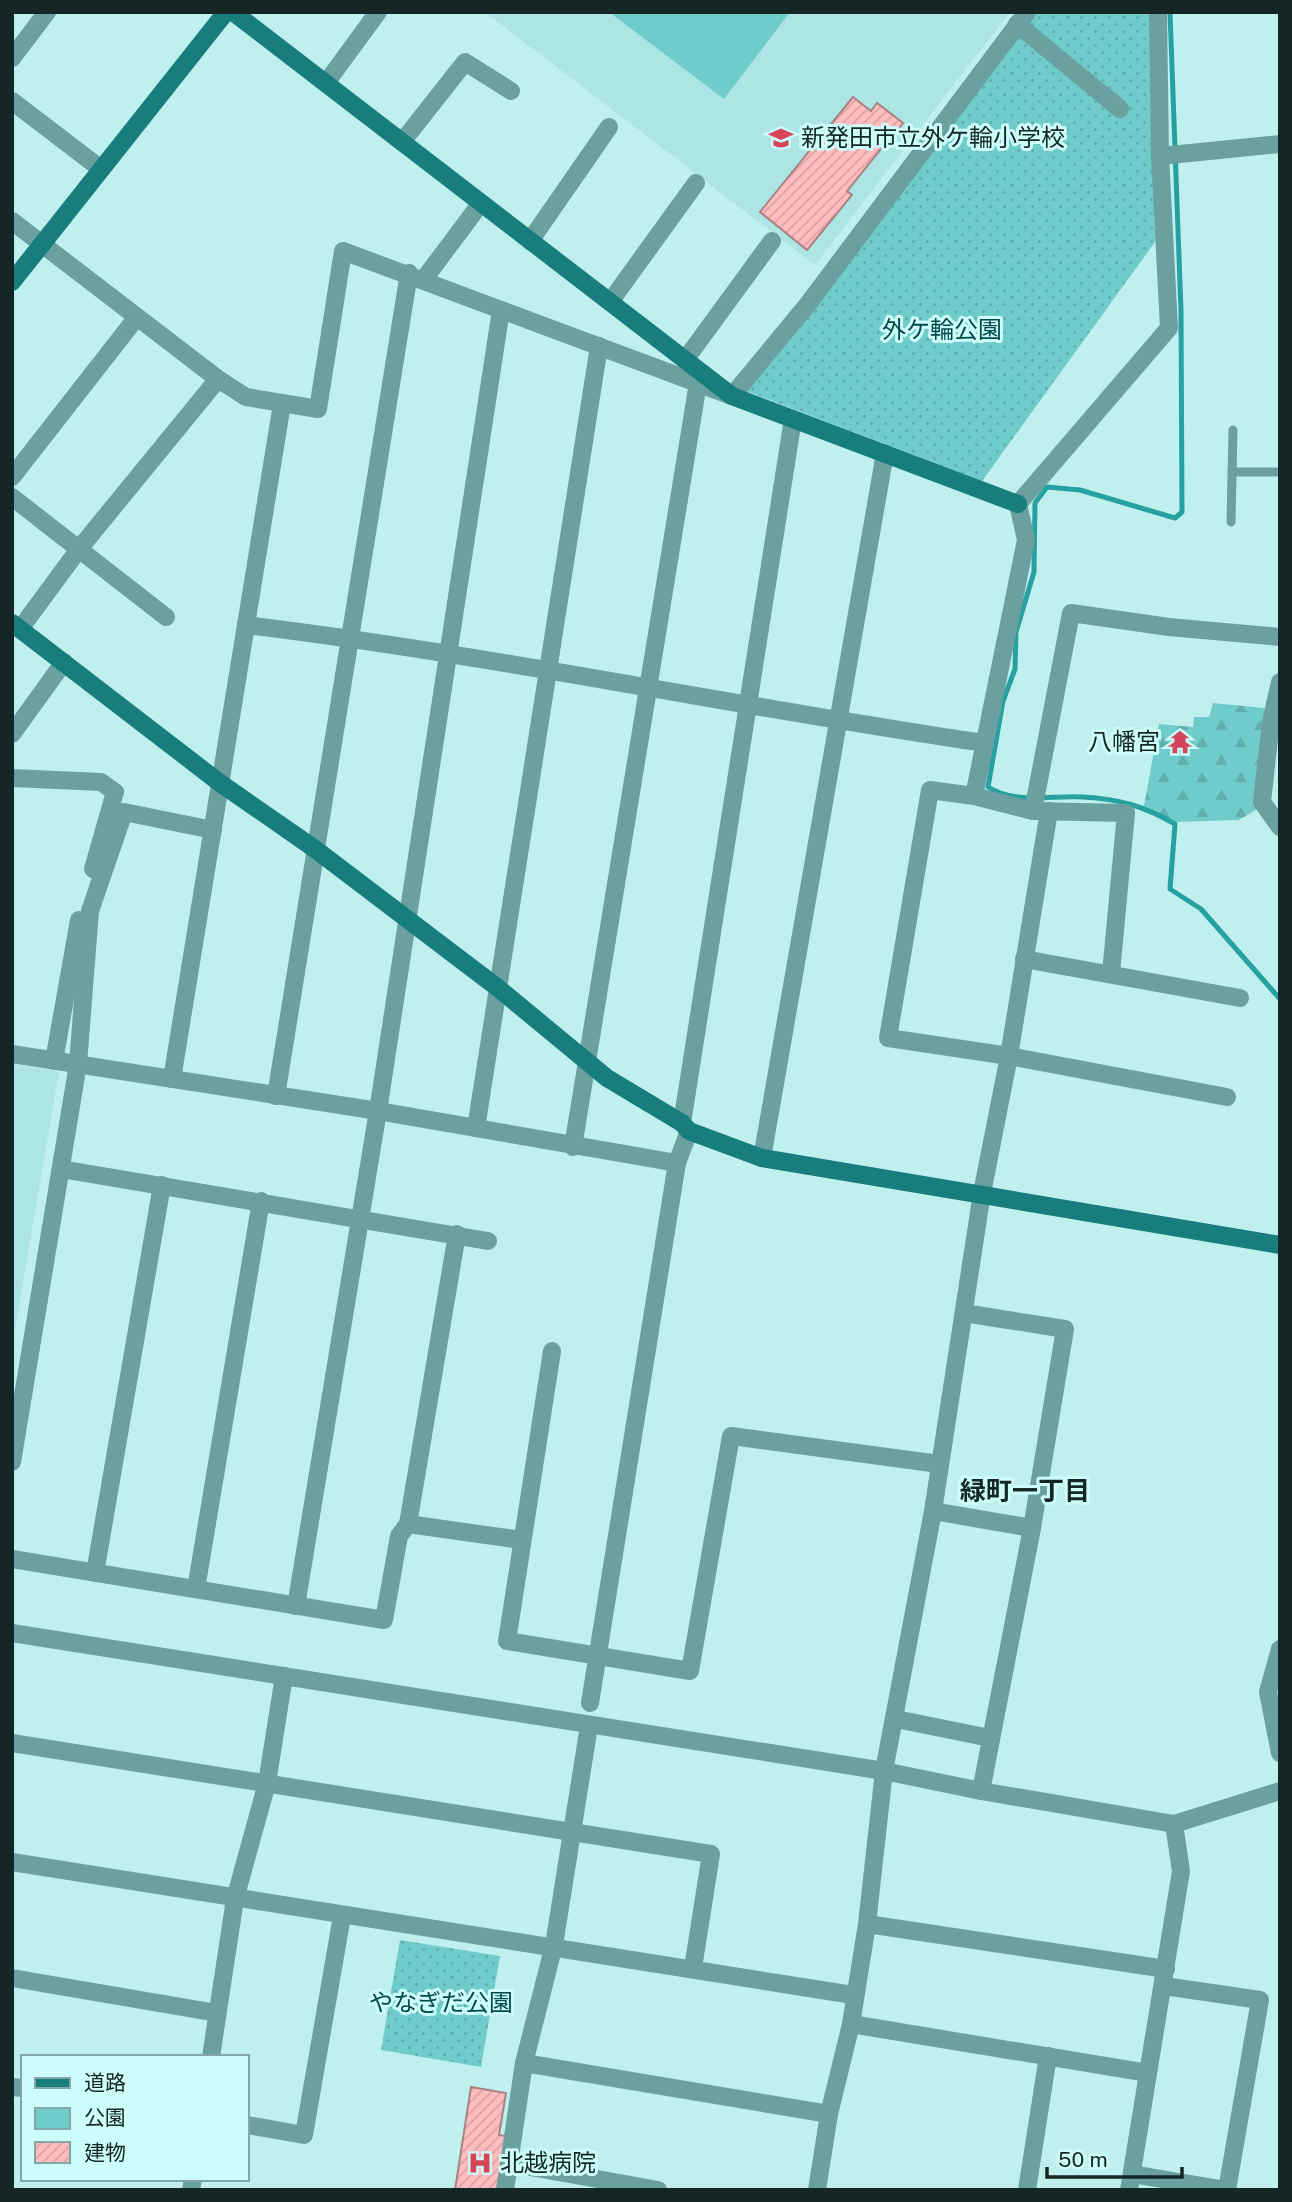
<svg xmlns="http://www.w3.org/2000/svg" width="1292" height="2202" font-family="'Public Sans','Noto Sans JP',sans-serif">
	<defs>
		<pattern id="green-dots" width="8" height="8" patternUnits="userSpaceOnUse" patternTransform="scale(1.75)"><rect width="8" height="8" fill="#70cccb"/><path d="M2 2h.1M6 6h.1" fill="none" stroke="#60afae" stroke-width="1.8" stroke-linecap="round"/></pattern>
		<pattern id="forest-firs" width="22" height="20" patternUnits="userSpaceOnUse" patternTransform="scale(1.75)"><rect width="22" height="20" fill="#70cccb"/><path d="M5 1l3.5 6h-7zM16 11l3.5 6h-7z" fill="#60afae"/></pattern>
		<pattern id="building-hatch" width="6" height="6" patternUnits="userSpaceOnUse" patternTransform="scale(1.75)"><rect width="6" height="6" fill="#ffbdbf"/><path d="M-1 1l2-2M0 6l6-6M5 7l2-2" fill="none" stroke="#daa2a4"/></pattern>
	</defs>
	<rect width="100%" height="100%" fill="#c0f0ee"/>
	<g fill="#ace5e3">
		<path d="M 485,12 L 1010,12 L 815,265 Z"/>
		<path d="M 12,1064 L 59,1072 L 12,1347 Z"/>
	</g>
	<g fill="url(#green-dots)">
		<path d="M 1037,12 L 1150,12 L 1155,242 L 982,481 L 741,389 Z"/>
		<path d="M 400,1940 L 500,1956 L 481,2067 L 381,2050 Z"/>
	</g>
	<path fill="url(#forest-firs)" d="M 1213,703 L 1275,709 L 1259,808 L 1239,820 L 1176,822 L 1144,806 L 1159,724 L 1193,727 L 1194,717 L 1209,717 Z"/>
	<path fill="#70cccb" d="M 609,12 L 790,12 L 724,99 Z"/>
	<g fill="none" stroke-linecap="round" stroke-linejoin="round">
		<path stroke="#26a1a0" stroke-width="5" d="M 1170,12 L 1181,311 L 1182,512 L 1175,518 L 1080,490 L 1047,487 L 1035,503 L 1034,572 L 1016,632 L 1015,669 L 1003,701 L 988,787 C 1017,805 1051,795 1083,797 C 1119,799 1144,806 1175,824 L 1170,889 L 1201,909 L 1280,999"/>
	</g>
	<g fill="url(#building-hatch)" stroke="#a98283" stroke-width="2">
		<path d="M 853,97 L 871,111 L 877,103 L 903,123 L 894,136 L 883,127 L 879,131 L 889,139 L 847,191 L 852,195 L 807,250 L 760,212 Z"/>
		<path d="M 471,2087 L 506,2093 L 499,2135 L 506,2136 L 497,2190 L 455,2190 Z"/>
	</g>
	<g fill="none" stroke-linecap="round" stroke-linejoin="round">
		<g stroke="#6aa09f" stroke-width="9">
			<path d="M 1232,472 L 1280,472"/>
			<path d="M 1231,522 L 1233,430"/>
		</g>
		<g stroke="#6aa09f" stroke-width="18">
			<path d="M 1017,24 L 1120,109"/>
			<path d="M 12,58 L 47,12"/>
			<path d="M 326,83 L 378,12"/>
			<path d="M 12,101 L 101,169"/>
			<path d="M 402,142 L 465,62 L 511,91"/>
			<path d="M 1160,156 L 1280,144"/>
			<path d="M 12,221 L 218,379 L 246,397 L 318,409 L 343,251 L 732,396 L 808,304 L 1027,12"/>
			<path d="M 530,241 L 609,127"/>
			<path d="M 424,279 L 481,203"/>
			<path d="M 610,302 L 696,183"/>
			<path d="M 685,360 L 772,241"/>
			<path d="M 12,477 L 137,317"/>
			<path d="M 12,497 L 166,617"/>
			<path d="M 246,625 C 493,655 737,707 984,743"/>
			<path d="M 20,629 L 79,549 L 218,379"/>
			<path d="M 1280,682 L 1271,722 L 1262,802 L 1280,827"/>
			<path d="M 12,734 L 64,662"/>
			<path d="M 12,778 L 101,782 L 115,792 L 93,869"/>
			<path d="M 974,796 L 1026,540 L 1018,504 L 1169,328 L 1160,156 L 1158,12"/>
			<path d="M 1033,811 L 1071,613 L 1169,627 L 1280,637"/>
			<path d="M 1024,959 L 1240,998"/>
			<path d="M 1111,973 L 1126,813 L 1033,811 L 974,796 L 930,790 L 888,1038 L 1009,1056 L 1227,1097"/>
			<path d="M 12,1054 L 378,1111 L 677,1163 L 689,1131"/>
			<path d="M 54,1061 L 79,920"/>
			<path d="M 172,1079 L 282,404"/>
			<path d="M 276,1096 L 409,273"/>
			<path d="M 682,1123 L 793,419"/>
			<path d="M 476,1128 L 599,346"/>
			<path d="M 573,1147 L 698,383"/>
			<path d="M 762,1158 L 885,453"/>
			<path d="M 61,1169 L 488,1241"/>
			<path d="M 964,1313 L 1065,1329 L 1032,1528 L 981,1791"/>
			<path d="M 552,1351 L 507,1641 L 690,1671 L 731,1436 L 939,1464"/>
			<path d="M 12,1462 L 78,1064 L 90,911 L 124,812 L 213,830"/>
			<path d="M 933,1511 L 1032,1528"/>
			<path d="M 408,1524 L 457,1234"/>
			<path d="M 12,1559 L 384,1620 L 399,1536 L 408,1524 L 521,1540"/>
			<path d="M 95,1573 L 162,1185"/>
			<path d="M 196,1589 L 261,1201"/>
			<path d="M 296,1606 L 378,1111 L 501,310"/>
			<path d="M 12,1633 L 884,1771 L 981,1791 L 1174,1824 L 1280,1791"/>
			<path d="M 1280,1649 L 1268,1692 L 1280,1753"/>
			<path d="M 590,1703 L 677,1163"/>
			<path d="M 896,1719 L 990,1738"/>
			<path d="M 12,1743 L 711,1854 L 693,1968"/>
			<path d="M 12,1862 L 853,1995"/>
			<path d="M 867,1924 L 1166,1969"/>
			<path d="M 12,1978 L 217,2013"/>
			<path d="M 1164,1986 L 1260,2000 L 1227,2190"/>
			<path d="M 851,2024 L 1148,2073"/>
			<path d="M 211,2057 L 235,1899 L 267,1783 L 284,1676"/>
			<path d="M 524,2063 L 829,2114"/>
			<path d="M 12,2087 L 23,2088"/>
			<path d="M 247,2125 L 304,2135 L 342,1916"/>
			<path d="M 509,2163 L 658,2190"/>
			<path d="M 1132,2174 L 1226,2190"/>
			<path d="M 191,2190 L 193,2179"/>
			<path d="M 505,2190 L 524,2063 L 554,1945 L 589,1726"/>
			<path d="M 817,2190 L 829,2114 L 851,2024 L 867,1924 L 884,1771 L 933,1511 L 982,1193 L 1009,1056 L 1049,811"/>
			<path d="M 1027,2190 L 1048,2056"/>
			<path d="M 1129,2190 L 1181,1871 L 1174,1824"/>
		</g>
		<g stroke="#177e7d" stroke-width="18">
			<path d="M 233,12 L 732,396 L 1018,504"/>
			<path d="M 12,282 L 226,12"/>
			<path d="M 12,623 L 220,783 L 315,849 L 498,988 L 607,1078 L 682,1123 L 689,1131 L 762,1158 L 1280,1245"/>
		</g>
	</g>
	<defs>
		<g id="school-bare" transform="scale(1.89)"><path d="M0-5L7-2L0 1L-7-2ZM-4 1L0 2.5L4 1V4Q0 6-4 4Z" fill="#d5455a" stroke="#cdfdfb" stroke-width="2.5" paint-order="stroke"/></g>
		<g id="temple-bare" transform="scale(1.89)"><path d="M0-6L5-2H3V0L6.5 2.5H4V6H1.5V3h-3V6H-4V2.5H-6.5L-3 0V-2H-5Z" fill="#d5455a" stroke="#cdfdfb" stroke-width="2.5" paint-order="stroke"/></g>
		<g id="hospital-bare" transform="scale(1.89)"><path d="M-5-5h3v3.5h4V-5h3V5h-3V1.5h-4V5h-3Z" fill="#d5455a" stroke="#cdfdfb" stroke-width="2.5" paint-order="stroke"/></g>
	</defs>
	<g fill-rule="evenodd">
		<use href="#school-bare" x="781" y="138"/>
		<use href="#temple-bare" x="1180" y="742"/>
		<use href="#hospital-bare" x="480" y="2163"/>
	</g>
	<g text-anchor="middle" stroke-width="6" stroke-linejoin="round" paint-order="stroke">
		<g font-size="24" fill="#142626" stroke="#cdfdfb" text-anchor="start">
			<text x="801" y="146">新発田市立外ケ輪小学校</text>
			<text x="1160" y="750" text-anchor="end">八幡宮</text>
			<text x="500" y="2171">北越病院</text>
		</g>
		<g font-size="24" fill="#004949" stroke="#cdfdfb">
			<text x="942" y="338">外ケ輪公園</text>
			<text x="441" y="2011">やなぎだ公園</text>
		</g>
		<g font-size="26" font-weight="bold" fill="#142626" stroke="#cdfdfb">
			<text x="1025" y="1500">緑町一丁目</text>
		</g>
	</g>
	<rect width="1292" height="2202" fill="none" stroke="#142626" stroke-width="28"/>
	<rect x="21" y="2055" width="228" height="126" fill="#cdfdfb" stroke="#83a7a6" stroke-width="2"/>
	<rect x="35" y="2078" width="35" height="10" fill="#177e7d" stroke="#83a7a6" stroke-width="2"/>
	<text x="84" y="2090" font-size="21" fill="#142626">道路</text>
	<rect x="35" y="2108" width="35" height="21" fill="#70cccb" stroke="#83a7a6" stroke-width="2"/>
	<text x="84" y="2125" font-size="21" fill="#142626">公園</text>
	<rect x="35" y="2142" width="35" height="21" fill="url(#building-hatch)" stroke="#83a7a6" stroke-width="2"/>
	<text x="84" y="2160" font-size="21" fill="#142626">建物</text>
	<path d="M1047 2167v10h135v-10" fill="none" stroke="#142626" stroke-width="3.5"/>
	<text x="1058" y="2167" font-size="21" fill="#142626" stroke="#cdfdfb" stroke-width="5" paint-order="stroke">50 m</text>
</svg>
